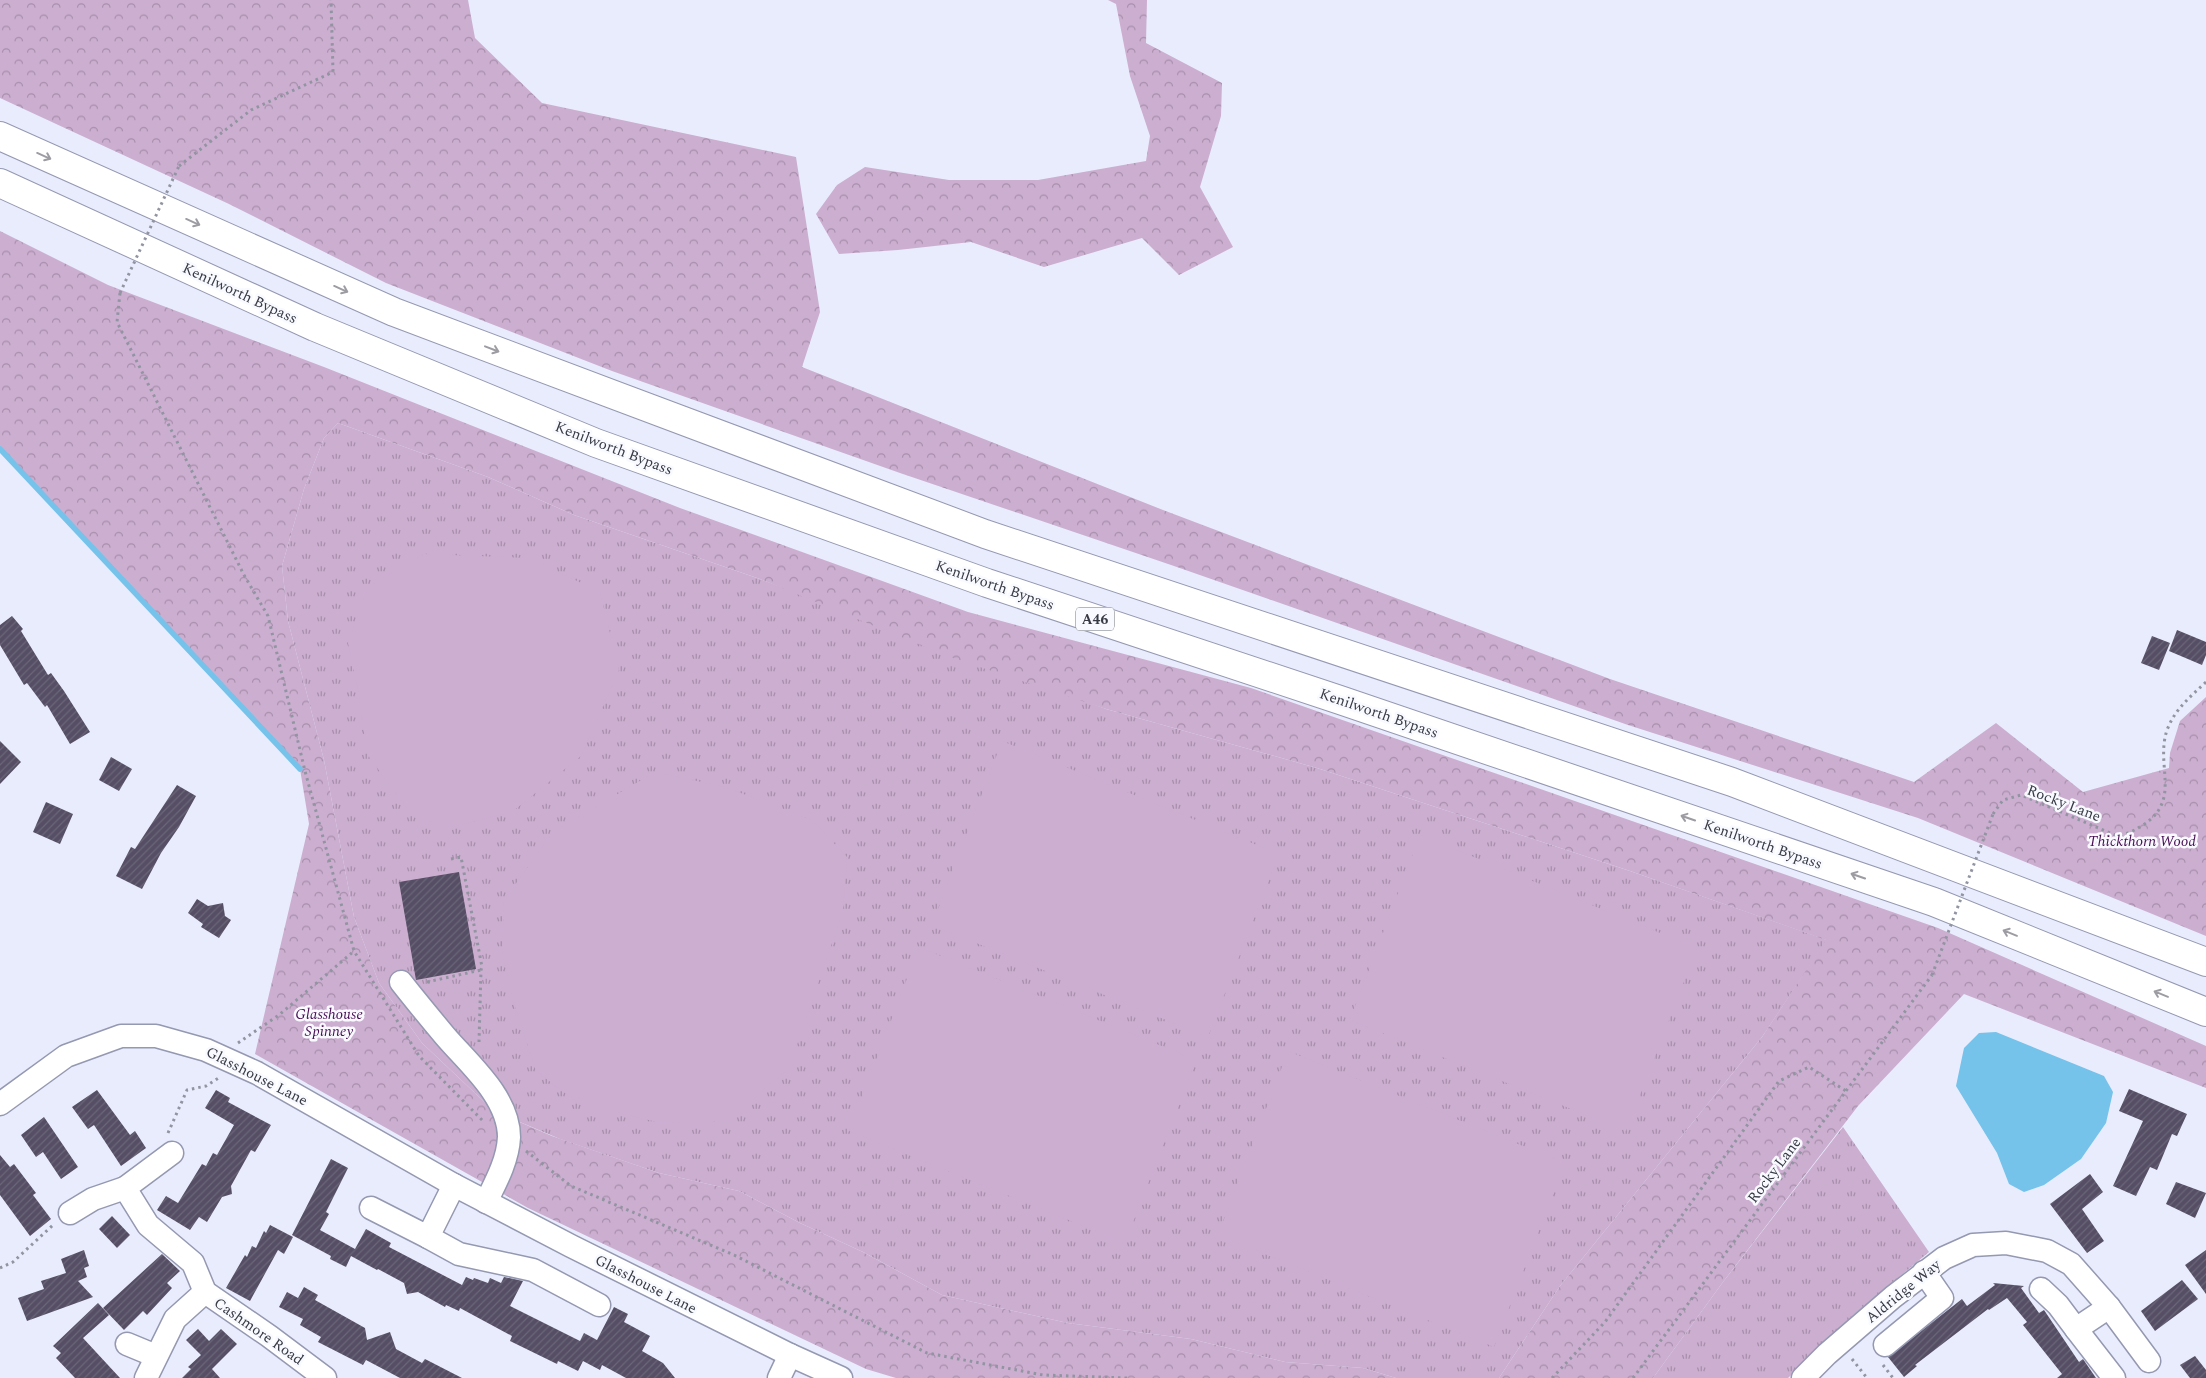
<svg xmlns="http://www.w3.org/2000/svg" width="2206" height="1378" font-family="Spectral,serif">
	<defs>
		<pattern id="grass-tufts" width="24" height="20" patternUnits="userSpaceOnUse" patternTransform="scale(1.25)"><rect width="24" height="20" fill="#ccaed1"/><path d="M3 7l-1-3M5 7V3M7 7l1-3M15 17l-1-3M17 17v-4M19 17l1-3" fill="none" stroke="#a78fab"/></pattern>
		<pattern id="forest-crowns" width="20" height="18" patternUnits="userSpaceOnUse" patternTransform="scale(1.25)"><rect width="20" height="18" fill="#ccaed1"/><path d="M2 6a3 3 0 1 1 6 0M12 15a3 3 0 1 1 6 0" fill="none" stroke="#a78fab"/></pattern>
		<pattern id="building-hatch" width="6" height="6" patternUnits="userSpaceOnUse" patternTransform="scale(1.25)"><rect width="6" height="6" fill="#554e64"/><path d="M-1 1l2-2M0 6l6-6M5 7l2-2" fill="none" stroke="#6b6678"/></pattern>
	</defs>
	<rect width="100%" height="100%" fill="#e9ecfc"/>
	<g fill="url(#grass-tufts)">
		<path d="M 338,423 L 488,477 L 574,515 L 760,579 L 1106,709 L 1317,768 L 1630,871 L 1827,940 L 1762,1037 L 1560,1286 L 1499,1378 L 1396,1378 L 1363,1368 L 1285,1362 L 1191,1339 L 1068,1323 L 942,1295 L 863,1252 L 800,1223 L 739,1191 L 659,1173 L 560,1139 L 494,1111 L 422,1043 L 379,983 L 354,917 L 324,760 L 288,621 L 282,566 L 304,489 L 324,438 Z"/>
		<path d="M 1843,1127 L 1929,1252 L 1851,1317 L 1788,1378 L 1653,1378 L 1723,1282 Z"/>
	</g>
	<g fill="url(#forest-crowns)">
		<path d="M 0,0 L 468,0 L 475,38 L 542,103 L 796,157 L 820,312 L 802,367 L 1163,510 L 1610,679 L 1914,782 L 1996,723 L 2083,792 L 2169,768 L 2170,753 L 2180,721 L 2206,697 L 2206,936 L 1918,818 L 1628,725 L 1174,566 L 900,473 L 612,371 L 386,283 L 229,204 L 0,98 Z"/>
		<path d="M 1108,0 L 1147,0 L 1146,43 L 1222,83 L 1221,116 L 1200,187 L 1233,247 L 1179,275 L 1142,238 L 1044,267 L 971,242 L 898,250 L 839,254 L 816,214 L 837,185 L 865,167 L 949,180 L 1038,180 L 1146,161 L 1150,136 L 1130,76 L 1116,4 Z"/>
		<path d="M 0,231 L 108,285 L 324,367 L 680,508 L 968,612 L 1251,688 L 1938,928 L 2206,1046 L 2206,1088 L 1964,994 L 1858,1106 L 1723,1282 L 1653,1378 L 1499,1378 L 1560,1286 L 1762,1037 L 1826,940 L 1630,871 L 1317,768 L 1106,709 L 947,656 L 760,579 L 574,515 L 488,477 L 338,423 L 324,438 L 304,489 L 282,566 L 288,621 L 324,760 L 354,917 L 379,983 L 422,1043 L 494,1111 L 552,1136 L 659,1173 L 739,1191 L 800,1223 L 863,1252 L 942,1295 L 1068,1323 L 1191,1339 L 1285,1362 L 1363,1368 L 1396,1378 L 896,1378 L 866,1369 L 528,1208 L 255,1054 L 309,824 L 300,769 L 0,449 Z"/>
	</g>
	<g fill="#ccaed1">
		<path d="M 424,554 L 529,558 L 600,592 L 619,670 L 581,756 L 512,812 L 452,827 L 413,817 L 367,754 L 358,690 L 348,643 L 368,587 Z"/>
		<path d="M 1002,741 L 1279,854 L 1208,1037 L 932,925 Z"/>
		<path d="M 655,772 L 725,787 L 812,820 L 847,857 L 843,911 L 789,1068 L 745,1106 L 709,1124 L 657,1122 L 578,1103 L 536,1071 L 515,1006 L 502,953 L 504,900 L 553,832 Z"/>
		<path d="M 1420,835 L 1697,948 L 1626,1131 L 1350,1020 Z"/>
		<path d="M 919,947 L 1196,1060 L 1125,1243 L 849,1131 Z"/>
		<path d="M 1288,1051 L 1565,1163 L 1494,1347 L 1218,1235 Z"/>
	</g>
	<path fill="#75c2ea" d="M 1996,1032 L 2104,1076 L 2113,1092 L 2106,1123 L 2081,1159 L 2044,1185 L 2024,1192 L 2009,1184 L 1997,1153 L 1956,1086 L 1964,1048 L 1979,1033 Z"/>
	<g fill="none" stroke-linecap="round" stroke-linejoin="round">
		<path stroke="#75c2ea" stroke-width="5.5" d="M 0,449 L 300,769"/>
	</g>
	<g fill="url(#building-hatch)">
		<path d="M 12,616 L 23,629 L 21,631 L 48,675 L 51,673 L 64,691 L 90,732 L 70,744 L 47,705 L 45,707 L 27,683 L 24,685 L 0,645 L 0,625 Z"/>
		<path d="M 2177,630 L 2206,642 L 2206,655 L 2202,665 L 2169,651 Z"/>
		<path d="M 2152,636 L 2170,643 L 2159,670 L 2141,663 Z"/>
		<path d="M 0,741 L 21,762 L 0,784 Z"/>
		<path d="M 111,757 L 132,769 L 119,791 L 99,780 Z"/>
		<path d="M 177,785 L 196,796 L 179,827 L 161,853 L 142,889 L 116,876 L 131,847 L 135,849 Z"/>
		<path d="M 46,802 L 73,814 L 60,844 L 33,832 Z"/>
		<path d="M 459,872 L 476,969 L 416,980 L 399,882 Z"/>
		<path d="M 197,899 L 208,906 L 223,903 L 225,916 L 231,920 L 219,938 L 201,927 L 203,924 L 188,913 Z"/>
		<path d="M 2129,1089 L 2187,1114 L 2177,1136 L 2172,1134 L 2157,1170 L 2150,1167 L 2136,1196 L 2113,1186 L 2143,1121 L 2119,1111 Z"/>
		<path d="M 97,1090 L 130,1135 L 135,1131 L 146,1148 L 121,1166 L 94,1125 L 88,1129 L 72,1107 Z"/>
		<path d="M 216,1090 L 230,1098 L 228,1102 L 271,1125 L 255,1152 L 251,1150 L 231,1186 L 232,1194 L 222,1197 L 207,1222 L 199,1217 L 190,1230 L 157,1210 L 166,1196 L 178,1203 L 202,1164 L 206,1166 L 213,1153 L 217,1155 L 234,1125 L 205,1108 Z"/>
		<path d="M 44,1117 L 78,1167 L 61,1179 L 43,1152 L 36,1157 L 21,1135 Z"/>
		<path d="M 0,1155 L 10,1167 L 14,1164 L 36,1193 L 33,1195 L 51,1219 L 30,1236 L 0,1195 Z"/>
		<path d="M 331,1159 L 348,1168 L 326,1212 L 329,1214 L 320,1230 L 355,1249 L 366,1229 L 391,1243 L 389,1247 L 462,1285 L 466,1277 L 473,1280 L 474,1278 L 488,1283 L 490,1278 L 501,1283 L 504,1277 L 523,1281 L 510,1306 L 580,1341 L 584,1333 L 597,1340 L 614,1307 L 628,1314 L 624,1322 L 650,1336 L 642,1351 L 663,1363 L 675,1378 L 626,1378 L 602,1365 L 600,1370 L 583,1361 L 578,1371 L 558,1361 L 557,1364 L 510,1341 L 512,1336 L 460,1308 L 459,1311 L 446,1305 L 445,1307 L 418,1292 L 407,1294 L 404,1283 L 378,1269 L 377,1270 L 351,1256 L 346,1267 L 330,1259 L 331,1256 L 292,1235 Z"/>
		<path d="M 2090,1174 L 2103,1192 L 2082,1209 L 2104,1241 L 2087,1253 L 2050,1204 Z"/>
		<path d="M 2176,1182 L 2206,1193 L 2195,1218 L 2166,1204 Z"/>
		<path d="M 112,1216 L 130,1235 L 117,1248 L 99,1229 Z"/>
		<path d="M 270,1225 L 293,1237 L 284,1254 L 278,1250 L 250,1301 L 226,1288 L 245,1255 L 247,1257 L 252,1246 L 256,1248 L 264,1231 L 266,1233 Z"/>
		<path d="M 84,1250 L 89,1266 L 84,1268 L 87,1277 L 78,1281 L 93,1297 L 27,1321 L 18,1298 L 44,1289 L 41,1281 L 66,1273 L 61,1259 Z"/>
		<path d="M 2206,1250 L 2206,1294 L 2185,1265 Z"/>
		<path d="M 162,1254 L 180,1271 L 167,1283 L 172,1288 L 147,1315 L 143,1311 L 124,1330 L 103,1308 Z"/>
		<path d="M 2182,1280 L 2198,1299 L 2155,1331 L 2141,1311 Z"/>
		<path d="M 1993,1283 L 2024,1286 L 2021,1288 L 2039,1313 L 2044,1310 L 2079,1362 L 2083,1359 L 2096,1378 L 2057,1378 L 2062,1374 L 2023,1325 L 2027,1322 L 2007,1298 L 1989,1310 L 1988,1309 L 1915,1365 L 1917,1366 L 1904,1377 L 1888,1357 L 1962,1299 L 1967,1306 L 1995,1285 Z"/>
		<path d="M 304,1287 L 318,1295 L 315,1300 L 365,1328 L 367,1340 L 390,1332 L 396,1349 L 422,1363 L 425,1359 L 462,1378 L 400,1378 L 366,1360 L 363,1365 L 318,1342 L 321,1337 L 300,1325 L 303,1319 L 279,1307 L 287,1292 L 298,1298 Z"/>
		<path d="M 98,1303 L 109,1315 L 83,1338 L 120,1378 L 75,1378 L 56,1358 L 61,1353 L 53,1346 Z"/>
		<path d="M 198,1329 L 209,1341 L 221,1329 L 237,1344 L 212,1369 L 220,1378 L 182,1378 L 191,1369 L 188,1367 L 201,1355 L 186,1340 Z"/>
		<path d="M 2195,1356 L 2206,1370 L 2206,1378 L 2190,1378 L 2180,1365 Z"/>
	</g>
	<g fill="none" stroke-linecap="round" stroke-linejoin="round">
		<g stroke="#9498b1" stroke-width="25">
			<g id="minor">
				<path d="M 401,982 C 415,1000 430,1018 445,1036 C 468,1063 509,1097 509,1137 C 508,1160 496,1182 486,1202"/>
				<path d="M 0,1104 L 66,1056 L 121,1036 L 156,1036 L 206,1050 L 257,1073 L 454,1185 L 571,1246 L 790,1355 L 841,1378"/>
				<path d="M 172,1153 L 125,1188 L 148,1225 L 193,1263 L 205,1292 L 269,1336 L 325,1378"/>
				<path d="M 454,1185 L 428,1237 L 459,1254 L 533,1270 L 599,1305"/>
				<path d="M 371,1208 L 428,1237"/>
				<path d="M 70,1213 L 93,1199 L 125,1188"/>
				<path d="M 2041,1289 L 2058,1305 L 2076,1329"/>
				<path d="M 2109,1307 L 2076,1329 L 2114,1378"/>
				<path d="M 127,1344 L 156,1356"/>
				<path d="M 1885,1345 L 1942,1298 L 1924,1272"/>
				<path d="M 146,1378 L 175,1319 L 205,1292"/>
				<path d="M 779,1378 L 790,1355"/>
				<path d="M 1803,1378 L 1827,1354 L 1893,1297 L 1944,1258 L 1973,1245 L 2006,1243 L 2047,1251 L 2071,1264 L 2109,1307 L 2149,1361"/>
			</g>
		</g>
		<g stroke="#9498b1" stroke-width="30">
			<g id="highway">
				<path d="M 0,136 L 394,312 L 617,396 L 985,534 L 1732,782 L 2206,962"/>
				<path d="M 0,183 L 315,327 L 596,443 L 987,583 L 1340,700 L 1934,902 L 2206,1012"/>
			</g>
		</g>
		<g stroke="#9194a1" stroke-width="3" stroke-dasharray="2.5 4" stroke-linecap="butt">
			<path d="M 179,166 L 251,110 L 333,72 L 331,0"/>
			<path d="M 120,293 L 117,322 L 244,575 L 268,616 L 305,771 L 354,951 L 419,1056 L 484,1122"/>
			<path d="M 1993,814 L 2003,800 L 2021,795 L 2115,835 C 2127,835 2133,831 2143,825 C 2182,800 2155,766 2167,730 C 2175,709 2190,697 2206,682"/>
			<path d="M 451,859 L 461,857 L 482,967 L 481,970 L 479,1042"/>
			<path d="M 427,982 L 481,970"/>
			<path d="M 238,1043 L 279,1015 L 354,951"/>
			<path d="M 168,1133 L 187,1090 L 206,1086 L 220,1077"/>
			<path d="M 526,1151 L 571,1186 L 734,1255 L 927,1353 L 1043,1375 L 1127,1378"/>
			<path d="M 0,1268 L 13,1262 L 53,1225"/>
			<path d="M 1852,1359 L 1867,1378"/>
			<path d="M 1883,1365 L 1893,1378"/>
			<path d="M 1552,1378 L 1605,1322 L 1779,1081 L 1809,1067 L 1846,1091"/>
			<path d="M 1633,1378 L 1932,975"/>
		</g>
		<use href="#minor" stroke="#fff" stroke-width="22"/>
		<use href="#highway" stroke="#fff" stroke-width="28"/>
		<g stroke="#9194a1" stroke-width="3" stroke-dasharray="2.5 4" stroke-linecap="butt">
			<path d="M 120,293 L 179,166"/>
			<path d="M 1932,975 L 1993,814"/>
		</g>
	</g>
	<defs><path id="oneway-shaft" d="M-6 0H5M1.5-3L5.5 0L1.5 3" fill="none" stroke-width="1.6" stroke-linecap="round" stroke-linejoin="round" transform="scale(1.25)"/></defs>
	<g stroke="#9c9ca2">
		<use href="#oneway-shaft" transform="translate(44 156) rotate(24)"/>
		<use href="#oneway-shaft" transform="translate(193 222) rotate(24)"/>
		<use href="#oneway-shaft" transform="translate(341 289) rotate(24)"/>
		<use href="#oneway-shaft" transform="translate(492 349) rotate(21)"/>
		<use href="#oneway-shaft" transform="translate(1688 818) rotate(-161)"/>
		<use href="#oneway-shaft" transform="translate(1858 876) rotate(-161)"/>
		<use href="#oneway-shaft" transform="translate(2010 933) rotate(-158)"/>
		<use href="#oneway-shaft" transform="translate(2161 994) rotate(-158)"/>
	</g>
	<g text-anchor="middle" stroke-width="5" stroke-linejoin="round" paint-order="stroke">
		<rect fill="#f8faff" stroke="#72747c" stroke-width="1" x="1076" y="607.5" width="38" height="23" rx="4"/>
		<g font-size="14" font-weight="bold" fill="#383a44">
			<text x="1095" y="624">A46</text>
		</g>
		<g font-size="15" fill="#383a44" stroke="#f8faff">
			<text transform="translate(240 293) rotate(25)" y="5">Kenilworth Bypass</text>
			<text transform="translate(614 448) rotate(21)" y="5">Kenilworth Bypass</text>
			<text transform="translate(995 585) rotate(19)" y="5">Kenilworth Bypass</text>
			<text transform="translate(1379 713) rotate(19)" y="5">Kenilworth Bypass</text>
			<text transform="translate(2064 803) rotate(21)" y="5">Rocky Lane</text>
			<text transform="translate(1763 844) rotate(19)" y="5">Kenilworth Bypass</text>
			<text transform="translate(257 1076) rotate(27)" y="5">Glasshouse Lane</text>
			<text transform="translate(1774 1170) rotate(-53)" y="5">Rocky Lane</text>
			<text transform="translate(646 1284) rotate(27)" y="5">Glasshouse Lane</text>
			<text transform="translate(1903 1291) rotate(-39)" y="5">Aldridge Way</text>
			<text transform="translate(259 1331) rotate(35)" y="5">Cashmore Road</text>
		</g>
		<g font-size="15" font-style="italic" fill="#4a0e54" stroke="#f8faff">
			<text x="2142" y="846">Thickthorn Wood</text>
			<text x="329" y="1019">Glasshouse<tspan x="329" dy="17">Spinney</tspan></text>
		</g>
	</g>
</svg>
